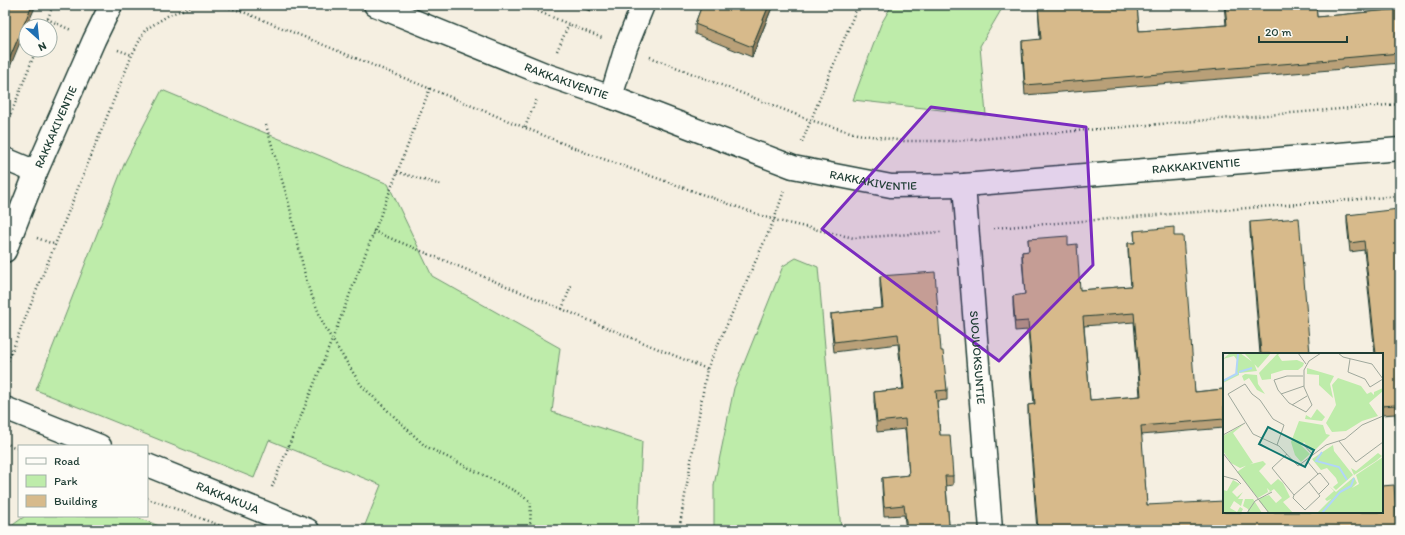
<svg xmlns="http://www.w3.org/2000/svg" width="1405" height="535" font-family="Itim,sans-serif">
	<rect width="100%" height="100%" fill="#f5efe1"/>
	<filter id="ink" filterUnits="userSpaceOnUse"><feTurbulence type="fractalNoise" baseFrequency=".025" numOctaves="2"/><feDisplacementMap in="SourceGraphic" scale="8" xChannelSelector="R" yChannelSelector="G"/><feConvolveMatrix kernelMatrix="1 2 1 2 8 2 1 2 1" color-interpolation-filters="sRGB"/></filter>
	<g filter="url(#ink)">
		<g fill="#beecaa" stroke="#6e946f">
			<path d="M 892,5 L 1004,5 L 980,46 L 986,115 L 853,100 L 881,24 Z"/>
			<path d="M 162,90 L 388,184 L 432,276 L 560,348 L 552,412 L 642,441 L 638,530 L 363,530 L 381,485 L 269,440 L 254,478 L 36,390 L 125,162 Z"/>
			<path d="M 796,258 L 818,267 L 841,530 L 714,530 L 714,485 L 734,388 L 783,266 Z"/>
			<path d="M 25,516 L 134,516 L 169,530 L 6,530 Z"/>
		</g>
		<g fill="none" stroke-linecap="round" stroke-linejoin="round">
			<g stroke="#1f3d34" stroke-width="25">
				<g id="minor">
					<path id="s1" d="M 375,5 L 547,75 L 611,97 L 793,167 L 891,186 L 964,185 L 1400,149"/>
					<path d="M 611,97 L 626,47 L 643,5"/>
					<path d="M 5,159 L 36,172"/>
					<path id="s2" d="M 964,185 L 991,530"/>
					<path id="s3" d="M 5,251 L 36,172 L 94,40 L 111,5"/>
					<path d="M 5,408 L 100,446"/>
					<path id="s4" d="M 147,465 L 308,530"/>
				</g>
			</g>
			<g stroke="#1f3d34" stroke-width="2.5" stroke-dasharray="1 3" stroke-linecap="butt">
				<path d="M 218,5 L 241,11 L 584,152 L 774,220 L 854,238 L 941,232"/>
				<path d="M 523,5 L 602,38"/>
				<path d="M 241,11 L 243,5"/>
				<path d="M 47,19 L 71,30"/>
				<path d="M 45,26 L 53,5"/>
				<path d="M 118,50 L 132,55"/>
				<path d="M 557,51 L 569,24"/>
				<path d="M 650,57 L 810,120 L 857,134 L 904,141 L 955,141 L 1400,104"/>
				<path d="M 266,125 L 289,204 L 307,284 L 325,328 L 361,385 L 425,446 L 515,491 L 531,502 L 530,530"/>
				<path d="M 525,127 L 537,98"/>
				<path d="M 5,129 L 36,50"/>
				<path d="M 802,142 L 858,5"/>
				<path d="M 397,172 L 441,185"/>
				<path d="M 994,228 L 1400,196"/>
				<path d="M 373,231 L 707,369"/>
				<path d="M 37,238 L 56,245"/>
				<path d="M 562,309 L 572,283"/>
				<path d="M 5,368 L 132,55 L 145,30 L 169,15 L 195,5"/>
				<path d="M 5,443 L 19,449"/>
				<path d="M 272,487 L 332,340 L 430,88"/>
				<path d="M 147,498 L 229,529"/>
				<path d="M 679,530 L 707,369 L 774,220 L 784,191"/>
			</g>
			<use href="#minor" stroke="#fdfcf7" stroke-width="22"/>
		</g>
		<g fill="#b9a078" stroke="#1f3d34" fill-rule="evenodd">
			<path d="M 574,5 L 592,5 L 590,11 Z"/>
			<path d="M 702,5 L 773,5 L 752,57 L 695,34 L 695,24 Z"/>
			<path d="M 1038,5 L 1137,5 L 1139,31 L 1226,25 L 1224,5 L 1316,5 L 1317,17 L 1400,9 L 1400,63 L 1343,68 L 1343,69 L 1025,95 L 1022,51 L 1022,41 L 1040,40 Z"/>
			<path d="M 1400,214 L 1400,474 L 1399,474 L 1395,414 L 1382,415 L 1382,354 L 1375,354 L 1364,250 L 1350,252 L 1347,223 L 1347,215 Z"/>
			<path d="M 1250,222 L 1310,354 L 1260,354 L 1250,231 Z"/>
			<path d="M 1134,231 L 1174,236 L 1195,392 L 1224,389 L 1224,428 L 1141,435 L 1147,505 L 1397,530 L 1037,530 L 1028,413 L 1028,405 L 1034,404 L 1028,330 L 1015,331 L 1013,305 L 1013,296 L 1025,295 L 1022,260 L 1022,252 L 1029,251 L 1028,239 L 1068,245 L 1080,290 L 1131,286 L 1128,252 L 1128,243 L 1135,243 ZM 1134,322 L 1140,396 L 1090,400 L 1084,326 Z"/>
			<path d="M 880,276 L 941,351 L 947,390 L 947,400 L 937,401 L 940,435 L 953,476 L 953,485 L 946,486 L 949,525 L 956,530 L 906,530 L 904,515 L 884,516 L 882,487 L 882,478 L 909,475 L 905,429 L 877,432 L 874,402 L 874,392 L 903,389 L 898,344 L 834,352 L 831,323 L 831,314 L 882,308 L 880,286 Z"/>
		</g>
		<g fill="#968261" stroke="#1f3d34">
			<path d="M 32,5 L 36,5 L 27,26 L 26,26 L 26,28 L 5,79 L 5,69 Z"/>
			<path d="M 590,5 L 592,5 L 590,11 Z"/>
			<path d="M 769,5 L 773,5 L 752,57 L 752,47 Z"/>
		</g>
		<g fill="#d7ba8b" stroke="#1f3d34" fill-rule="evenodd">
			<path d="M 5,5 L 32,5 L 5,69 Z"/>
			<path d="M 702,5 L 769,5 L 752,47 L 695,24 Z"/>
			<path d="M 1038,5 L 1137,5 L 1139,31 L 1227,25 L 1225,5 L 1316,5 L 1317,17 L 1400,9 L 1400,53 L 1343,58 L 1343,59 L 1025,85 L 1022,41 L 1041,39 Z"/>
			<path d="M 1399,209 L 1400,214 L 1400,465 L 1399,465 L 1395,405 L 1382,406 L 1382,354 L 1376,354 L 1364,241 L 1350,243 L 1347,215 Z"/>
			<path d="M 1299,218 L 1310,354 L 1261,354 L 1250,222 Z"/>
			<path d="M 1174,227 L 1174,236 L 1183,236 L 1195,392 L 1224,389 L 1224,419 L 1141,426 L 1147,505 L 1224,501 L 1224,512 L 1382,512 L 1382,486 L 1394,485 L 1397,530 L 1038,530 L 1028,405 L 1035,404 L 1028,321 L 1015,322 L 1013,296 L 1025,294 L 1022,252 L 1029,251 L 1028,239 L 1068,236 L 1068,245 L 1077,244 L 1080,290 L 1131,286 L 1128,243 L 1135,243 L 1134,231 ZM 1134,313 L 1141,396 L 1090,400 L 1083,317 Z"/>
			<path d="M 935,272 L 941,351 L 943,351 L 947,390 L 936,391 L 940,435 L 950,435 L 953,476 L 945,476 L 949,525 L 956,524 L 956,530 L 907,530 L 904,505 L 884,507 L 882,478 L 909,475 L 905,419 L 877,422 L 874,392 L 904,389 L 898,334 L 834,342 L 831,314 L 883,308 L 880,276 Z"/>
		</g>
	</g>
	<path fill="#7b2cbf" fill-opacity="0.2" stroke="#7b2cbf" stroke-width="3" stroke-linejoin="round" d="M 931,107 L 1086,127 L 1093,265 L 999,361 L 822,229 Z"/>
	<g text-anchor="middle" stroke-width="3" stroke-linejoin="round" paint-order="stroke">
		<g font-size="12" fill="#1f3d34" stroke="#fdfcf7">
			<text dy="4" stroke="none"><textPath href="#s1" startOffset="206">RAKKAKIVENTIE</textPath></text>
			<text dy="4" stroke="none"><textPath href="#s3" startOffset="134">RAKKAKIVENTIE</textPath></text>
			<text dy="4" stroke="none"><textPath href="#s1" startOffset="854">RAKKAKIVENTIE</textPath></text>
			<text dy="4" stroke="none"><textPath href="#s1" startOffset="530">RAKKAKIVENTIE</textPath></text>
			<text dy="4" stroke="none"><textPath href="#s2" startOffset="173">SUOJUOKSUNTIE</textPath></text>
			<text dy="4" stroke="none"><textPath href="#s4" startOffset="87">RAKKAKUJA</textPath></text>
		</g>
	</g>
	<g transform="translate(1223 353)">
		<rect width="160" height="160" fill="#f5efe1"/>
		<path d="M 7,0 L 17,0 L 31,10 L 34,18 L 16,20 L 16,22 L 0,30 L 0,27 L 13,21 L 14,7 L 11,3 L 0,6 ZM 21,0 L 48,0 L 35,15 ZM 55,0 L 58,0 L 55,2 L 59,8 L 74,7 L 81,10 L 80,13 L 75,17 L 61,17 L 48,21 L 48,26 L 39,27 L 36,20 ZM 84,15 L 111,23 L 107,31 L 110,45 L 96,32 L 96,22 L 84,21 ZM 22,21 L 34,22 L 35,31 L 42,41 L 34,37 L 26,25 L 21,28 L 19,23 ZM 115,25 L 138,33 L 144,41 L 148,39 L 151,42 L 151,39 L 160,35 L 160,38 L 146,50 L 155,63 L 139,68 L 123,78 L 109,79 L 103,70 L 113,52 L 109,32 ZM 94,56 L 102,64 L 99,68 L 82,66 L 83,62 L 88,65 ZM 76,68 L 100,72 L 103,81 L 107,82 L 92,97 L 88,98 L 81,89 L 78,92 L 87,101 L 78,109 L 72,102 L 68,89 ZM 21,71 L 10,80 L 30,110 L 17,115 L 8,110 L 0,98 L 0,83 ZM 110,92 L 111,98 L 130,122 L 113,137 L 110,134 L 115,130 L 113,125 L 104,115 L 98,117 L 89,106 ZM 155,100 L 159,103 L 153,108 L 131,122 L 128,115 L 133,118 ZM 160,104 L 160,160 L 94,160 L 108,146 L 104,148 L 97,141 L 102,146 L 111,138 L 106,133 L 113,139 L 131,124 L 134,130 L 129,135 L 136,131 L 133,122 ZM 40,108 L 43,111 L 36,118 L 48,132 L 55,126 L 60,130 L 67,144 L 60,149 L 70,160 L 46,160 L 36,148 L 37,145 L 46,142 L 53,150 L 59,145 L 51,136 L 44,141 L 47,138 L 44,135 L 45,139 L 35,145 L 14,119 L 24,112 ZM 10,127 L 17,131 L 9,139 L 14,144 L 20,139 L 15,146 L 20,146 L 18,153 L 11,148 L 7,155 L 14,159 L 17,154 L 20,156 L 18,160 L 0,160 L 0,137 L 4,138 ZM 22,146 L 30,146 L 39,160 L 25,160 L 25,156 L 20,153 Z" fill="#beecaa"/>
		<path fill="none" stroke="#b1d5f9" stroke-width="2" d="M 16,19 L 29,15M 13,22 L 15,1M 0,28 L 15,20M 99,99 L 93,108 L 116,114 L 124,127M 99,160 L 117,139 L 128,133 L 131,125"/>
		<path fill="none" stroke="#9fa89c" stroke-width="1" d="M 75,0 L 83,11M 115,0 L 120,4 L 149,11 L 160,26M 127,6 L 125,19 L 142,26 L 147,34 L 160,26M 80,23 L 64,23 L 51,27 L 55,37 L 66,50 L 83,59 L 89,52 L 81,34 L 81,17 L 86,8 L 98,0M 58,41 L 81,33M 69,52 L 84,43M 0,82 L 22,70M 116,88 L 133,109 L 160,89M 80,91 L 90,102M 54,92 L 61,72 L 50,66 L 37,47 L 29,41 L 22,31 L 5,41 L 30,81 L 56,93 L 75,113 L 103,92 L 122,86 L 139,72 L 160,63M 0,100 L 46,160M 64,101 L 49,115 L 71,142 L 95,121 L 84,108M 95,121 L 97,120 L 106,131 L 96,141M 0,123 L 14,127 L 18,131M 71,142 L 70,145 L 82,157 L 97,143 L 86,129M 24,160 L 32,148 L 49,139"/>
		<path fill="#0f766e" fill-opacity="0.15" stroke="#0f766e" stroke-width="2" d="M 45,74 L 91,97 L 82,114 L 36,91 Z"/>
		<rect width="160" height="160" fill="none" stroke="#1f3d34" stroke-width="2"/>
	</g>
	<rect width="1405" height="535" fill="none" stroke="#fdfcf7" stroke-width="20"/>
	<rect x="10" y="10" width="1385" height="515" fill="none" stroke="#1f3d34" stroke-width="1.5" filter="url(#ink)"/>
	<rect x="18" y="445" width="130" height="72" fill="#fdfcf7" stroke="#a4b0a9"/>
	<rect x="26" y="458" width="20" height="6" fill="#fdfcf7" stroke="#a4b0a9"/>
	<text x="54" y="465" font-size="12" fill="#1f3d34">Road</text>
	<rect x="26" y="475" width="20" height="12" fill="#beecaa" stroke="#a4b0a9"/>
	<text x="54" y="485" font-size="12" fill="#1f3d34">Park</text>
	<rect x="26" y="495" width="20" height="12" fill="#d7ba8b" stroke="#a4b0a9"/>
	<text x="54" y="505" font-size="12" fill="#1f3d34">Building</text>
	<g transform="translate(38 38) rotate(153)"><circle r="19" fill="#fdfcf7" stroke="#a4b0a9"/>
	<path d="M0-3L7 15L0 10L-7 15Z" fill="#1f6fb2"/>
	<text y="-6" font-size="11" font-weight="bold" text-anchor="middle" fill="#1f3d34">N</text>
	</g>
	<path d="M1259 36v6h88v-6" fill="none" stroke="#1f3d34" stroke-width="2"/>
	<text x="1265" y="36" font-size="12" fill="#1f3d34" stroke="#fdfcf7" stroke-width="3" paint-order="stroke">20 m</text>
</svg>
